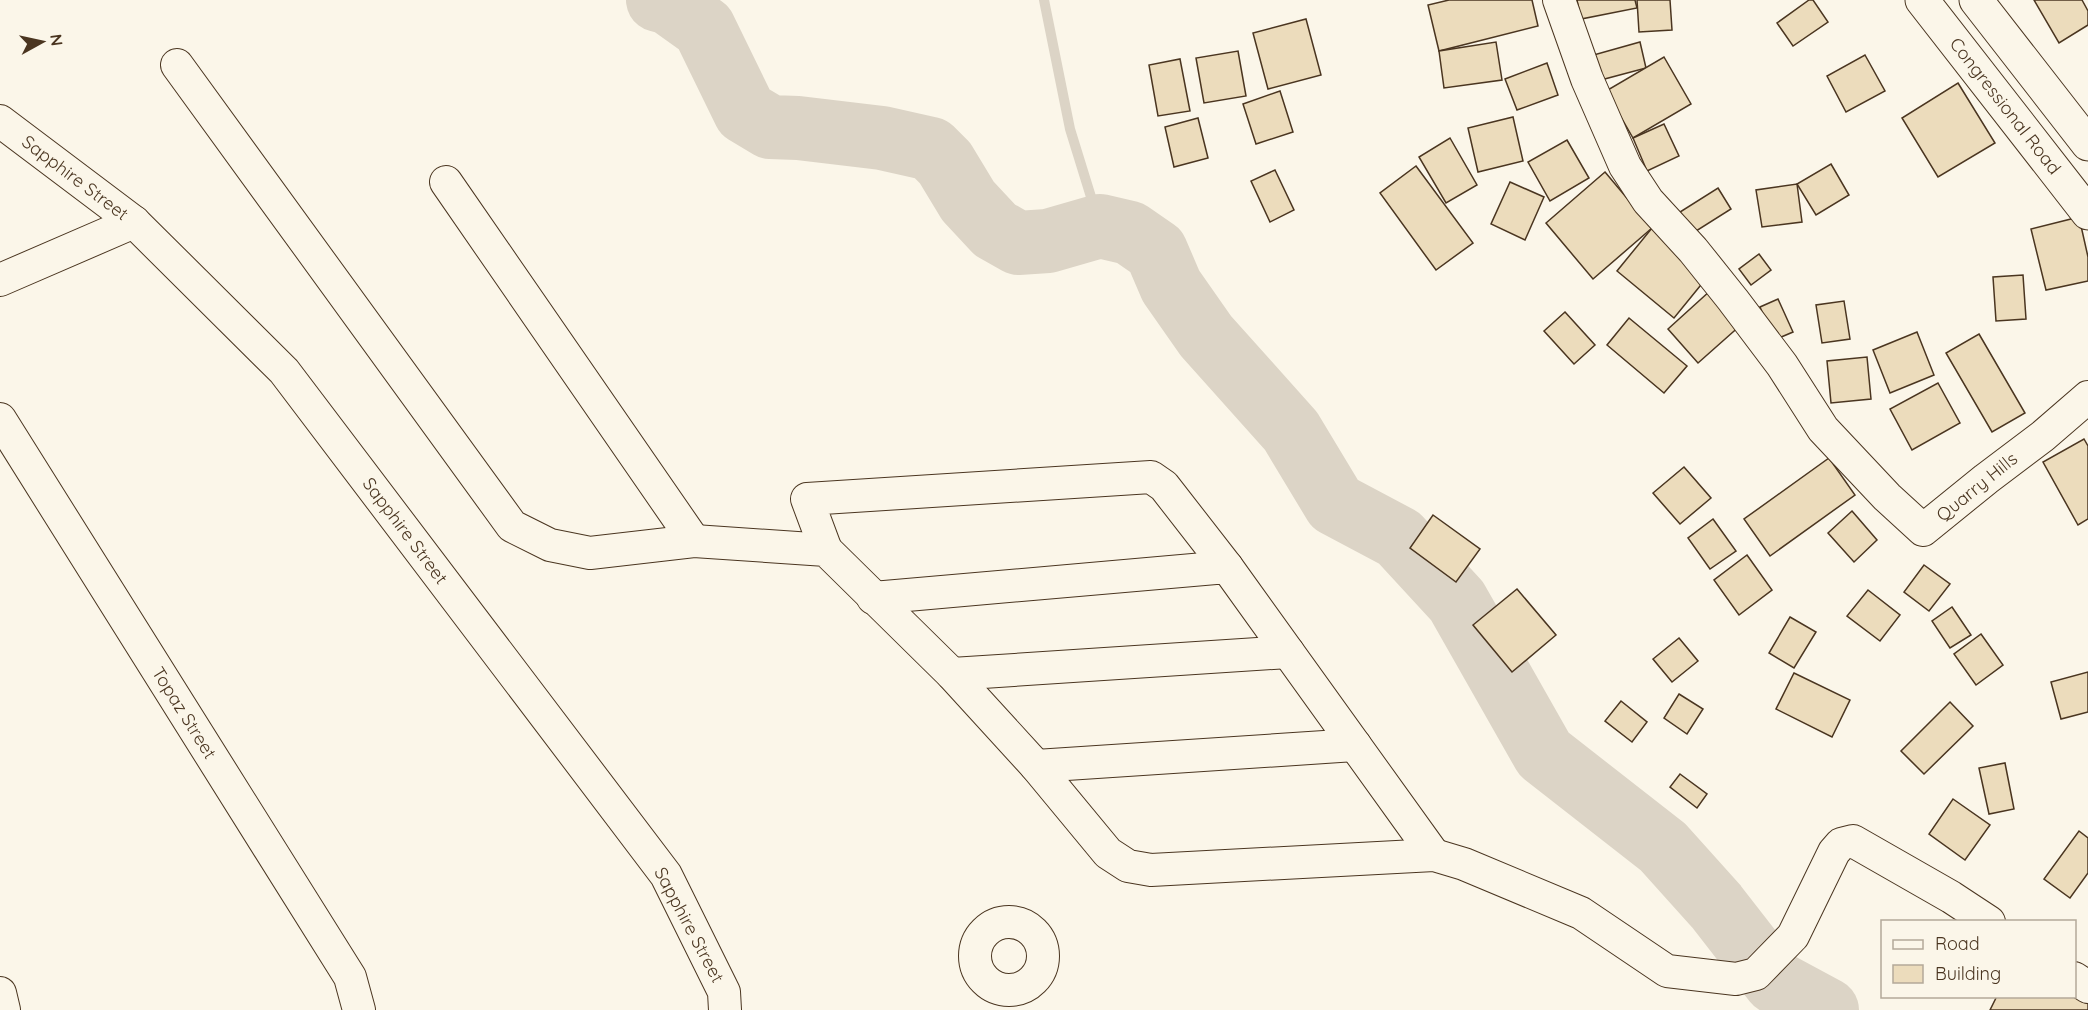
<svg xmlns="http://www.w3.org/2000/svg" width="2088" height="1010" font-family="Quicksand,sans-serif">
	<rect width="100%" height="100%" fill="#fbf6e9"/>
	<g fill="none" stroke-linecap="round" stroke-linejoin="round">
		<path stroke="#dcd4c6" stroke-width="10" d="M 1044,0 L 1070,129 L 1100,226"/>
		<path stroke="#dcd4c6" stroke-width="64" d="M 658,0 L 669,3 L 704,28 L 745,112 L 770,127 L 798,128 L 882,138 L 931,149 L 945,163 L 968,201 L 995,230 L 1018,243 L 1048,241 L 1100,226 L 1130,233 L 1156,251 L 1171,286 L 1206,336 L 1291,431 L 1335,504 L 1399,538 L 1457,601 L 1544,754 L 1663,847 L 1716,906 L 1775,982 L 1827,1010"/>
	</g>
	<g fill="#ecdcbc" stroke="#4a3520" stroke-width="1.5">
		<path d="M 1449,0 L 1532,0 L 1538,26 L 1439,51 L 1428,5 Z"/>
		<path d="M 1577,0 L 1635,0 L 1637,8 L 1581,19 Z"/>
		<path d="M 1637,0 L 1670,0 L 1672,30 L 1639,32 Z"/>
		<path d="M 1809,0 L 1813,0 L 1828,22 L 1793,46 L 1777,23 Z"/>
		<path d="M 2034,0 L 2082,0 L 2088,11 L 2088,25 L 2059,43 Z"/>
		<path d="M 1306,19 L 1321,75 L 1268,89 L 1253,33 Z"/>
		<path d="M 1496,42 L 1502,80 L 1444,88 L 1439,51 Z"/>
		<path d="M 1640,42 L 1646,68 L 1597,81 L 1590,56 Z"/>
		<path d="M 1238,51 L 1246,96 L 1204,103 L 1196,58 Z"/>
		<path d="M 1865,55 L 1885,91 L 1846,112 L 1827,76 Z"/>
		<path d="M 1664,57 L 1691,104 L 1633,138 L 1606,91 Z"/>
		<path d="M 1180,59 L 1190,111 L 1158,116 L 1149,65 Z"/>
		<path d="M 1547,63 L 1558,95 L 1517,110 L 1505,79 Z"/>
		<path d="M 1958,83 L 1995,143 L 1938,177 L 1902,118 Z"/>
		<path d="M 1280,91 L 1293,132 L 1256,144 L 1243,104 Z"/>
		<path d="M 1513,117 L 1523,161 L 1478,172 L 1468,128 Z"/>
		<path d="M 1198,118 L 1208,158 L 1174,167 L 1165,127 Z"/>
		<path d="M 1664,124 L 1679,156 L 1647,171 L 1633,138 Z"/>
		<path d="M 1450,138 L 1477,185 L 1446,203 L 1419,157 Z"/>
		<path d="M 1567,140 L 1589,178 L 1550,201 L 1528,162 Z"/>
		<path d="M 1831,164 L 1849,195 L 1816,215 L 1797,184 Z"/>
		<path d="M 1416,166 L 1473,243 L 1436,270 L 1380,193 Z"/>
		<path d="M 1275,170 L 1294,210 L 1270,222 L 1251,181 Z"/>
		<path d="M 1605,172 L 1652,228 L 1593,279 L 1546,223 Z"/>
		<path d="M 1510,182 L 1544,197 L 1525,240 L 1491,224 Z"/>
		<path d="M 1797,184 L 1802,222 L 1762,227 L 1756,190 Z"/>
		<path d="M 1718,188 L 1731,209 L 1693,233 L 1680,212 Z"/>
		<path d="M 2079,217 L 2088,257 L 2088,281 L 2046,290 L 2031,229 Z"/>
		<path d="M 1652,228 L 1709,275 L 1674,318 L 1617,271 Z"/>
		<path d="M 1759,254 L 1771,270 L 1751,285 L 1739,269 Z"/>
		<path d="M 2023,275 L 2026,319 L 1996,321 L 1993,277 Z"/>
		<path d="M 1711,290 L 1742,324 L 1698,363 L 1668,329 Z"/>
		<path d="M 1778,299 L 1793,332 L 1774,340 L 1760,307 Z"/>
		<path d="M 1844,301 L 1850,339 L 1822,343 L 1816,305 Z"/>
		<path d="M 1565,312 L 1595,345 L 1574,364 L 1544,331 Z"/>
		<path d="M 1629,318 L 1687,366 L 1664,393 L 1607,345 Z"/>
		<path d="M 1917,332 L 1934,375 L 1890,393 L 1873,350 Z"/>
		<path d="M 1979,334 L 2025,413 L 1992,432 L 1946,353 Z"/>
		<path d="M 1867,357 L 1871,399 L 1831,403 L 1827,361 Z"/>
		<path d="M 1938,383 L 1960,423 L 1912,450 L 1890,409 Z"/>
		<path d="M 2084,439 L 2088,446 L 2088,519 L 2078,525 L 2043,462 Z"/>
		<path d="M 1829,458 L 1855,495 L 1770,556 L 1744,519 Z"/>
		<path d="M 1684,467 L 1711,498 L 1680,524 L 1653,493 Z"/>
		<path d="M 1852,511 L 1877,540 L 1854,562 L 1828,533 Z"/>
		<path d="M 1433,515 L 1480,549 L 1456,582 L 1410,548 Z"/>
		<path d="M 1713,519 L 1736,551 L 1710,569 L 1688,538 Z"/>
		<path d="M 1747,555 L 1772,590 L 1739,615 L 1714,580 Z"/>
		<path d="M 1924,565 L 1950,584 L 1929,611 L 1904,592 Z"/>
		<path d="M 1517,589 L 1556,635 L 1512,672 L 1473,625 Z"/>
		<path d="M 1868,590 L 1900,615 L 1880,641 L 1847,616 Z"/>
		<path d="M 1952,607 L 1971,635 L 1950,648 L 1932,621 Z"/>
		<path d="M 1790,617 L 1816,632 L 1794,668 L 1769,653 Z"/>
		<path d="M 1981,634 L 2003,665 L 1976,685 L 1954,654 Z"/>
		<path d="M 1679,638 L 1698,661 L 1672,682 L 1653,659 Z"/>
		<path d="M 2088,672 L 2088,712 L 2061,719 L 2051,682 Z"/>
		<path d="M 1794,673 L 1850,700 L 1832,737 L 1776,709 Z"/>
		<path d="M 1679,694 L 1703,709 L 1687,734 L 1664,718 Z"/>
		<path d="M 1621,701 L 1647,722 L 1632,742 L 1605,721 Z"/>
		<path d="M 1950,702 L 1973,726 L 1924,774 L 1901,751 Z"/>
		<path d="M 2005,763 L 2014,809 L 1989,814 L 1979,768 Z"/>
		<path d="M 1680,774 L 1707,794 L 1697,808 L 1670,787 Z"/>
		<path d="M 1953,799 L 1990,825 L 1965,860 L 1929,834 Z"/>
		<path d="M 2079,831 L 2088,838 L 2088,873 L 2070,898 L 2044,879 Z"/>
		<path d="M 1997,996 L 2074,996 L 2088,999 L 2088,1010 L 1990,1010 Z"/>
	</g>
	<g fill="none" stroke-linecap="round" stroke-linejoin="round">
		<g stroke="#4a3520" stroke-width="34">
			<g id="minor">
				<path d="M 1559,0 L 1587,79 L 1625,166 L 1648,201 L 1693,250 L 1733,300 L 1782,365 L 1823,429 L 1887,497 L 1923,530 L 1986,479 L 2043,436 L 2088,397"/>
				<path d="M 177,65 L 512,526 L 550,545 L 590,553 L 694,541 L 826,550 L 952,674 L 1036,766 L 1108,853 L 1128,866 L 1151,870 L 1434,855 L 1464,864 L 1581,913 L 1667,971 L 1736,979 L 1756,974 L 1793,936 L 1834,852 L 1841,844 L 1853,841 L 1951,897 L 1989,922"/>
				<path d="M 0,121 L 134,222 L 284,371 L 666,875 L 724,992 L 725,1010"/>
				<path d="M 446,182 L 694,541"/>
				<path d="M 0,280 L 134,222"/>
				<path d="M 0,419 L 350,977 L 359,1010"/>
				<path d="M 826,550 L 807,499 L 1151,477 L 1164,486 L 1227,567"/>
				<path d="M 873,598 L 1227,567 L 1434,855"/>
				<path d="M 952,674 L 1288,652"/>
				<path d="M 1036,766 L 1355,745"/>
				<circle cx="1009" cy="956" r="34"/>
				<path d="M 2074,978 L 2088,987"/>
				<path d="M 0,993 L 4,1010"/>
			</g>
		</g>
		<g stroke="#4a3520" stroke-width="35">
			<g id="secondary">
				<path d="M 1922,0 L 2088,213"/>
				<path d="M 1976,0 L 2088,144"/>
			</g>
		</g>
		<use href="#minor" stroke="#fbf6e9" stroke-width="32"/>
		<use href="#secondary" stroke="#fbf6e9" stroke-width="33"/>
	</g>
	<g text-anchor="middle" stroke-width="4.5" stroke-linejoin="round" paint-order="stroke">
		<g font-size="18" fill="#4a3520" stroke="#fbf6e9">
			<text transform="translate(2005 106) rotate(52)" y="6">Congressional Road</text>
			<text transform="translate(75 178) rotate(37)" y="6">Sapphire Street</text>
			<text transform="translate(1977 487) rotate(-39)" y="6">Quarry Hills</text>
			<text transform="translate(405 531) rotate(53)" y="6">Sapphire Street</text>
			<text transform="translate(184 713) rotate(58)" y="6">Topaz Street</text>
			<text transform="translate(689 925) rotate(62)" y="6">Sapphire Street</text>
		</g>
	</g>
	<rect x="1881" y="920" width="195" height="78" fill="#fbf6e9" stroke="#b4a999" stroke-width="1.5"/>
	<rect x="1893" y="940" width="30" height="9" fill="#fbf6e9" stroke="#b4a999" stroke-width="1.5"/>
	<text x="1935" y="950" font-size="18" fill="#4a3520">Road</text>
	<rect x="1893" y="965" width="30" height="18" fill="#ecdcbc" stroke="#b4a999" stroke-width="1.5"/>
	<text x="1935" y="980" font-size="18" fill="#4a3520">Building</text>
	<g transform="translate(42 42) rotate(82)" stroke="#fbf6e9" stroke-width="4.5" paint-order="stroke">
	<path d="M0-4.5L10 22L0 15L-10 22Z" fill="#4a3520"/>
	<text y="-9" font-size="16" font-weight="bold" text-anchor="middle" fill="#4a3520">N</text>
	</g>
</svg>
